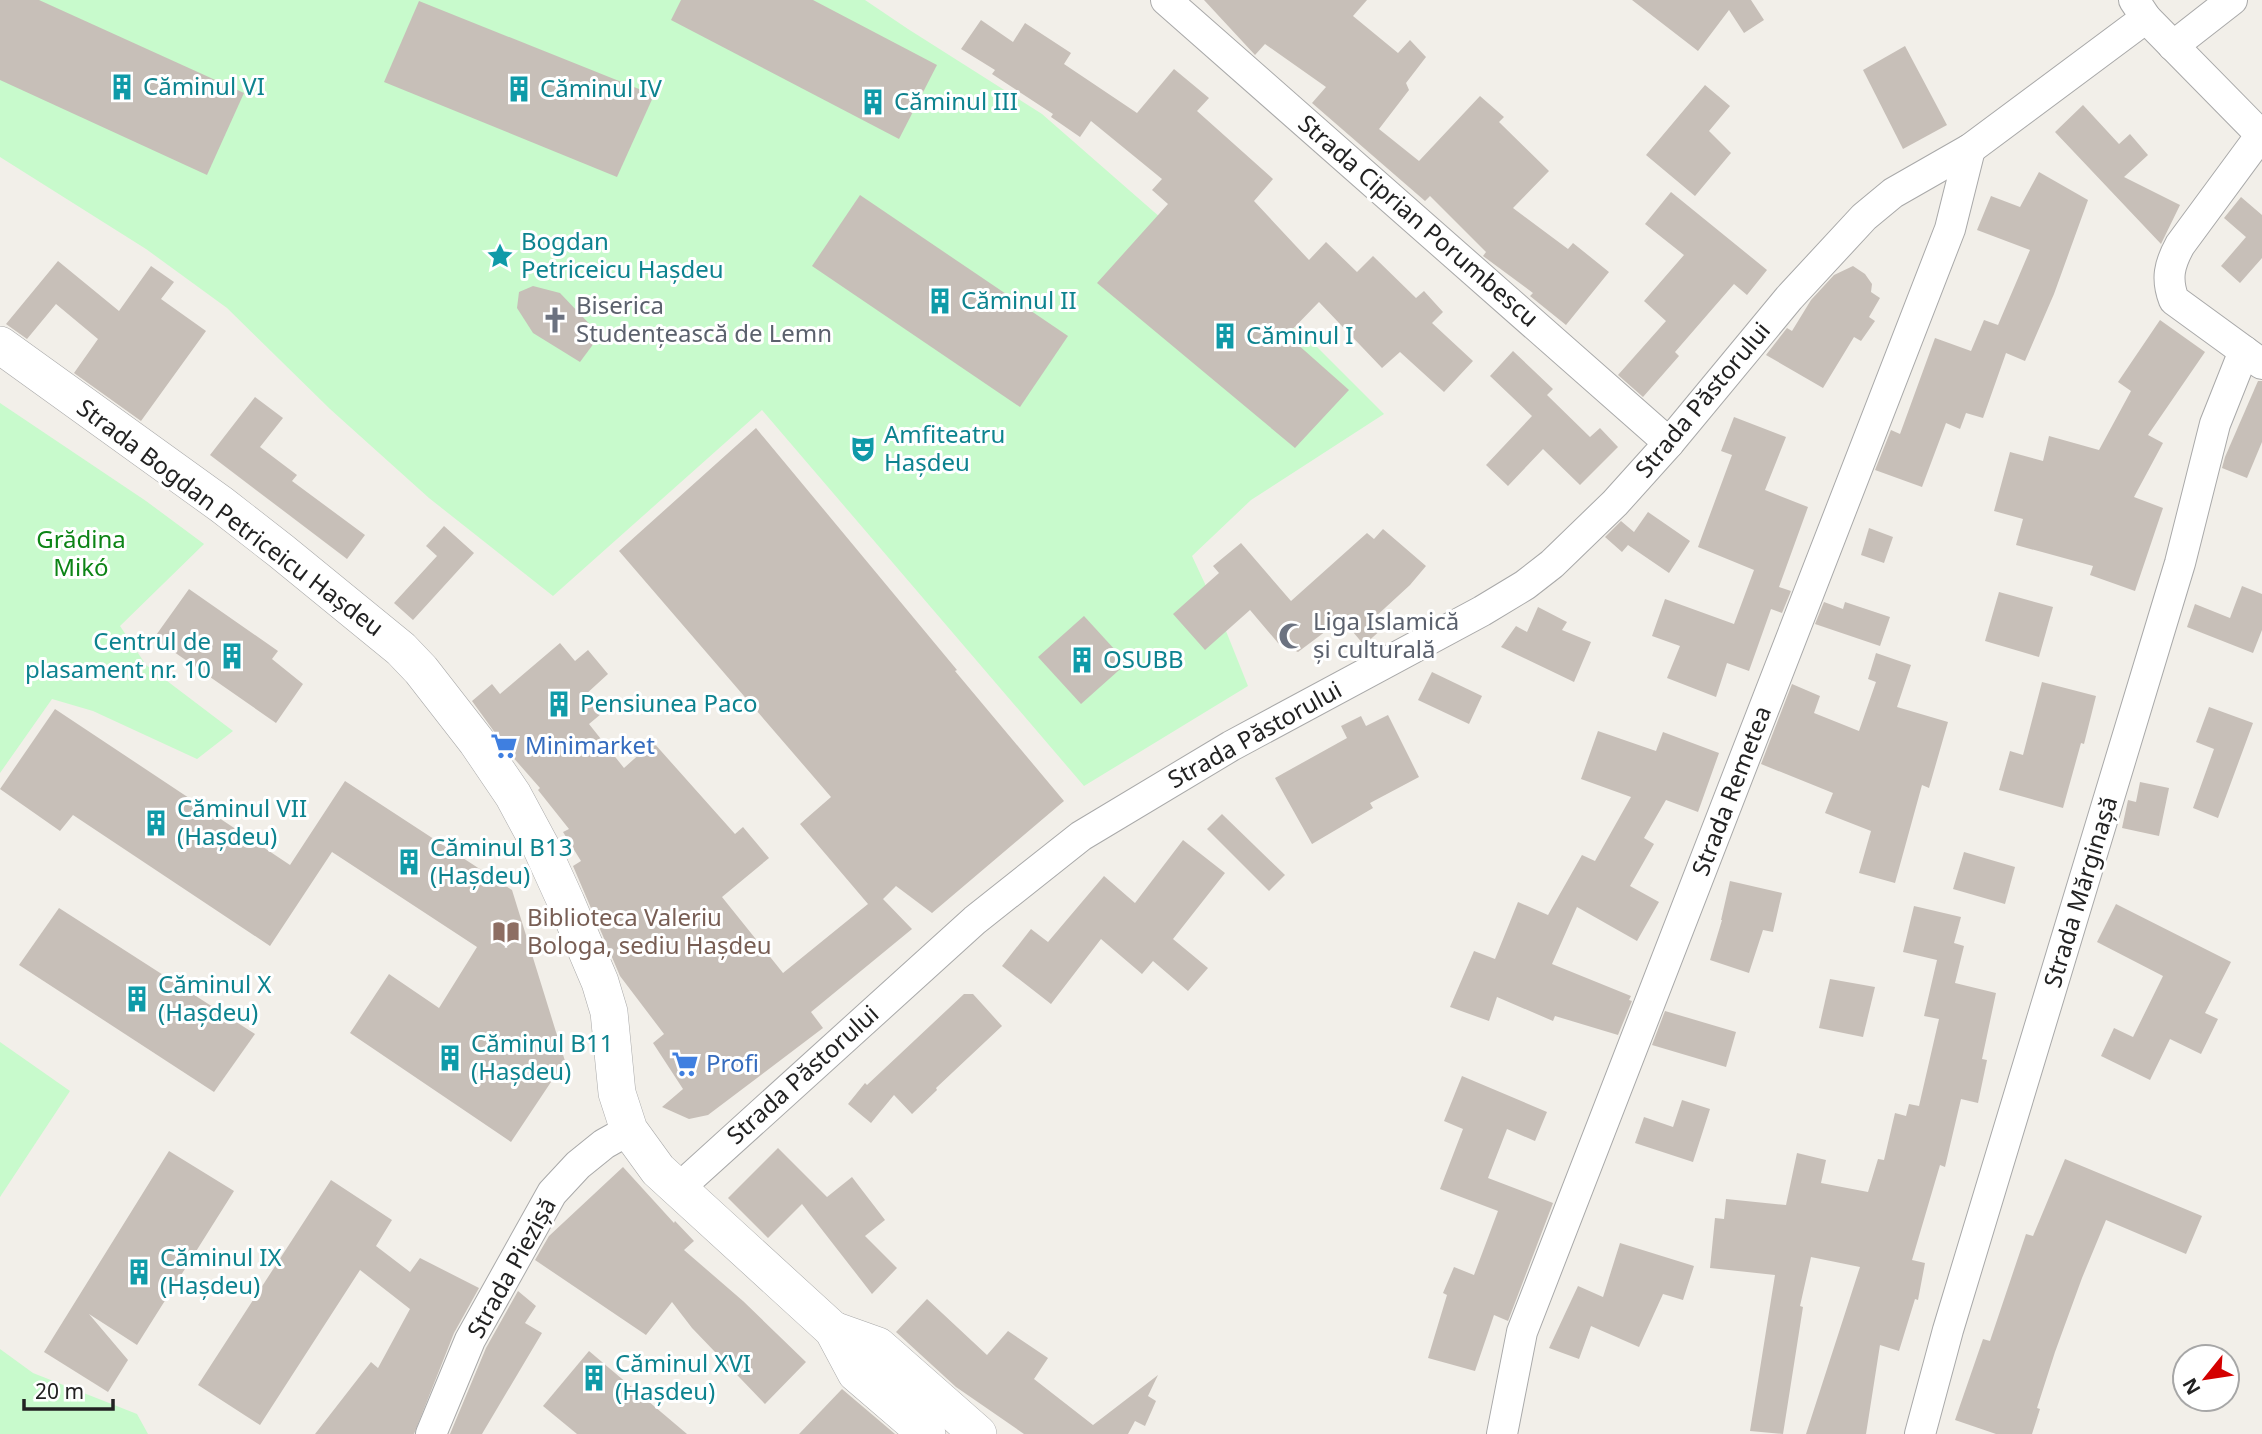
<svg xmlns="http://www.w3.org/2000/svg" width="2262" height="1434" font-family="'Noto Sans',sans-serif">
	<rect width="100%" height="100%" fill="#f2efe9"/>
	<g fill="#c8facc">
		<path d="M 0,0 L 865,0 L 908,29 L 1042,114 L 1185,239 L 1313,343 L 1384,414 L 1251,500 L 1192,556 L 1220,616 L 1248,686 L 1084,786 L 762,410 L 553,596 L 429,498 L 330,409 L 227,308 L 146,249 L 0,157 Z"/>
		<path d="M 0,403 L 146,501 L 204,544 L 120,626 L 146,665 L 233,731 L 197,759 L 93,711 L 52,699 L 0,773 Z"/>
		<path d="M 0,1042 L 70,1091 L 0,1197 Z"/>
		<path d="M 0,1349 L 33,1373 L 137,1414 L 148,1434 L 0,1434 Z"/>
	</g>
	<g fill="#c7bfb8">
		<path d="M 0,0 L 39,0 L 244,93 L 207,175 L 0,80 Z"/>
		<path d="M 681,0 L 813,0 L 937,65 L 899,139 L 671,20 Z"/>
		<path d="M 1204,0 L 1367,0 L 1353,16 L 1398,53 L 1410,40 L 1426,57 L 1406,83 L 1409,90 L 1379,129 L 1419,161 L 1480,96 L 1504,117 L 1499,122 L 1549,171 L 1513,208 L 1568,249 L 1573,243 L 1609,272 L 1566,325 L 1530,296 L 1533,293 L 1483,256 L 1486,252 L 1430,196 L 1425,201 L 1312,103 L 1326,87 L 1265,44 L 1255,55 Z"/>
		<path d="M 1632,0 L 1751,0 L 1764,20 L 1744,33 L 1729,10 L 1698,51 Z"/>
		<path d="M 419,1 L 654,95 L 617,177 L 384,82 Z"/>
		<path d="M 981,20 L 1013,42 L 1025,23 L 1071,53 L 1064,64 L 1137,113 L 1174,69 L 1209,98 L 1197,111 L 1273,179 L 1254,201 L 1309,260 L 1326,242 L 1357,272 L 1373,256 L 1416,298 L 1424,291 L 1443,312 L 1432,323 L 1473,361 L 1444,392 L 1400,352 L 1382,368 L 1319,302 L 1287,335 L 1349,390 L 1295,448 L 1097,283 L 1168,204 L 1152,190 L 1162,179 L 1091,121 L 1080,137 L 1051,117 L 1053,114 L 992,74 L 995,70 L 961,49 Z"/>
		<path d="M 1905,46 L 1947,125 L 1903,149 L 1863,70 Z"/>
		<path d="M 1705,85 L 1730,106 L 1709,131 L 1731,153 L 1695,196 L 1646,155 Z"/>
		<path d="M 2083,105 L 2119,144 L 2130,134 L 2148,155 L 2124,177 L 2180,205 L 2161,244 L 2055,132 Z"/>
		<path d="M 2039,172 L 2088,200 L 2054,294 L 2025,361 L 2006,353 L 1983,418 L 1966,413 L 1960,429 L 1946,423 L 1922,487 L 1875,470 L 1891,430 L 1900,434 L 1935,338 L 1971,351 L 1984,320 L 1998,325 L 2030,250 L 1977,230 L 1991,196 L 2020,207 Z"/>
		<path d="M 1671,192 L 1767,270 L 1747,295 L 1734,284 L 1675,352 L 1679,356 L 1643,397 L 1618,375 L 1666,321 L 1644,301 L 1684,255 L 1645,224 Z"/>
		<path d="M 860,195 L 1068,336 L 1020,407 L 812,266 Z"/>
		<path d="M 2241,197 L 2262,215 L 2262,258 L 2240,283 L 2221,266 L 2246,237 L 2224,218 Z"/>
		<path d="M 58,261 L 119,311 L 151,266 L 174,282 L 161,299 L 206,331 L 141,421 L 74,373 L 98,339 L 56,304 L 27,339 L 6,324 Z"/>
		<path d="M 1853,266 L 1865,274 L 1872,284 L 1871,292 L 1880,298 L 1869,317 L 1875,321 L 1861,341 L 1854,337 L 1823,388 L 1766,355 L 1787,328 L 1792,331 L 1811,300 L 1834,275 Z"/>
		<path d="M 533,286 L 560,293 L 600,335 L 580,362 L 533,333 L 517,308 L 519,292 Z"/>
		<path d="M 2160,320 L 2205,352 L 2148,435 L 2163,443 L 2134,497 L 2163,508 L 2135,591 L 2090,575 L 2093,566 L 2016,545 L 2023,519 L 1994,511 L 2010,452 L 2043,461 L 2049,436 L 2099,450 L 2131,391 L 2118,382 Z"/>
		<path d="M 1513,351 L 1553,389 L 1547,395 L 1590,437 L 1600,428 L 1618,447 L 1580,485 L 1543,449 L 1508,486 L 1486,465 L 1532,416 L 1490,376 Z"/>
		<path d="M 2258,381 L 2262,381 L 2262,442 L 2247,478 L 2222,468 L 2225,457 Z"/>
		<path d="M 255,397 L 283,418 L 260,447 L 297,475 L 292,481 L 365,535 L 347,559 L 210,455 Z"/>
		<path d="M 1734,417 L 1786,437 L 1765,490 L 1808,507 L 1779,587 L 1791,591 L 1782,613 L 1771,609 L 1749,671 L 1727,663 L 1716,697 L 1667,678 L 1680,646 L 1652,636 L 1665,599 L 1734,624 L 1754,570 L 1698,547 L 1732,455 L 1721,451 Z"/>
		<path d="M 756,428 L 957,670 L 955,671 L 1064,801 L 932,913 L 896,886 L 883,899 L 912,929 L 811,1012 L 823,1028 L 708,1115 L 689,1119 L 662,1107 L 683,1089 L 653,1043 L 664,1034 L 620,976 L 573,866 L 581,861 L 563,832 L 569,829 L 538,790 L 540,788 L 511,755 L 472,701 L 492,684 L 500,694 L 560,643 L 575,661 L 588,650 L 608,674 L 585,695 L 601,714 L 589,724 L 624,768 L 653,742 L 735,834 L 743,827 L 769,858 L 722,897 L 783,973 L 868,904 L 800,824 L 831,797 L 619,551 Z"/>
		<path d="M 1648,512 L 1690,541 L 1669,573 L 1628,545 L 1622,552 L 1605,537 L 1621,521 L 1634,532 Z"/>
		<path d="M 444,526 L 474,553 L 413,620 L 394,603 L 437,556 L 426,546 Z"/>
		<path d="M 1869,528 L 1893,537 L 1884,563 L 1861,555 Z"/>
		<path d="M 1383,529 L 1426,566 L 1410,585 L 1373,619 L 1382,629 L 1364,645 L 1342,619 L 1298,652 L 1278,643 L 1250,610 L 1205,650 L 1173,614 L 1219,573 L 1213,566 L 1241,543 L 1291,601 L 1367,533 L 1374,539 Z"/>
		<path d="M 2242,586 L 2262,594 L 2262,630 L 2253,653 L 2187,627 L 2195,604 L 2230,618 Z"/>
		<path d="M 189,589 L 278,651 L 272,659 L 303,684 L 276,723 L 154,638 Z"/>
		<path d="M 1999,592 L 2053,607 L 2039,657 L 1985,641 Z"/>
		<path d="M 1824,602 L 1843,609 L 1845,602 L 1890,617 L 1880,646 L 1815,624 Z"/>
		<path d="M 1538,607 L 1567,622 L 1562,630 L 1591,642 L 1574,682 L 1501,647 L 1516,626 L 1527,632 Z"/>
		<path d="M 1084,616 L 1127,663 L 1081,704 L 1038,657 Z"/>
		<path d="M 1876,653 L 1911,665 L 1897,707 L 1948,722 L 1929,788 L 1922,785 L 1895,883 L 1859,873 L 1871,831 L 1825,813 L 1833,793 L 1761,764 L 1792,684 L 1820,696 L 1814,713 L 1859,731 L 1876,682 L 1868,679 Z"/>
		<path d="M 1432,672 L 1482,696 L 1469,724 L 1418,700 Z"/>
		<path d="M 2042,682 L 2096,696 L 2084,744 L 2081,743 L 2063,808 L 1999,790 L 2010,751 L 2023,755 Z"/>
		<path d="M 2209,707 L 2253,723 L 2218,818 L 2193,808 L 2214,749 L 2196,742 Z"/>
		<path d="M 55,709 L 290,865 L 345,781 L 512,890 L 565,1061 L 511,1142 L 350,1033 L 389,974 L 439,1008 L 477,947 L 332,852 L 270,946 L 73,815 L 60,831 L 0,789 Z"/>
		<path d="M 1388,715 L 1419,777 L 1370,803 L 1373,808 L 1312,844 L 1275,778 L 1347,738 L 1341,726 L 1361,716 L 1366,726 Z"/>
		<path d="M 1598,731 L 1656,751 L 1663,732 L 1719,753 L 1698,812 L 1666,800 L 1644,838 L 1654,844 L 1630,886 L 1659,902 L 1637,941 L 1577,907 L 1552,964 L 1631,996 L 1629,1000 L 1632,1001 L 1618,1035 L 1555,1016 L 1553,1021 L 1497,997 L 1489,1021 L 1450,1007 L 1474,951 L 1495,959 L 1518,902 L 1548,915 L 1582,855 L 1595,861 L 1631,797 L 1581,779 Z"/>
		<path d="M 2140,782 L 2169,788 L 2159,836 L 2122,828 L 2128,800 L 2136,802 Z"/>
		<path d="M 1222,814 L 1285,875 L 1269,891 L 1207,829 Z"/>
		<path d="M 1183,840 L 1225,873 L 1173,939 L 1208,968 L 1188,991 L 1153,961 L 1142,974 L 1101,939 L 1051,1004 L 1002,966 L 1031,929 L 1048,942 L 1104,876 L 1135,903 Z"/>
		<path d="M 1964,852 L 2015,867 L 2005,904 L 1953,889 Z"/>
		<path d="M 1730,881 L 1782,893 L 1773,932 L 1763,930 L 1749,973 L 1710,960 L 1722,920 L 1721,920 Z"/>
		<path d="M 2116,904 L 2231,962 L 2205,1013 L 2218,1019 L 2201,1054 L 2170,1039 L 2150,1080 L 2101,1056 L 2114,1028 L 2133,1037 L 2163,976 L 2097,942 Z"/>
		<path d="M 1914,906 L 1961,917 L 1954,943 L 1964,946 L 1955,983 L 1996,993 L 1982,1059 L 1987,1060 L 1978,1103 L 1961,1099 L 1945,1167 L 1940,1165 L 1912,1260 L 1925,1263 L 1918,1300 L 1915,1299 L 1899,1351 L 1880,1345 L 1866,1434 L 1806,1434 L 1860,1267 L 1811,1257 L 1800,1306 L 1803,1307 L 1783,1434 L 1750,1431 L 1775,1275 L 1710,1268 L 1715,1218 L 1724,1219 L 1726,1199 L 1786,1205 L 1797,1153 L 1826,1160 L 1821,1183 L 1868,1192 L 1878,1159 L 1884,1160 L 1895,1113 L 1906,1116 L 1909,1104 L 1919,1106 L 1939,1019 L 1924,1016 L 1937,960 L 1903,952 Z"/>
		<path d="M 59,908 L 255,1034 L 214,1092 L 19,965 Z"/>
		<path d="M 1830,979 L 1875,987 L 1863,1037 L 1819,1028 Z"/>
		<path d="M 964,994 L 973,994 L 1002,1026 L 936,1088 L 937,1090 L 912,1114 L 894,1095 L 871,1123 L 848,1104 L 865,1083 L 867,1085 Z"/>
		<path d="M 1665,1011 L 1736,1032 L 1726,1067 L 1652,1045 Z"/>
		<path d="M 1462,1076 L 1547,1112 L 1535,1141 L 1507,1129 L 1488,1178 L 1553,1203 L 1508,1321 L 1494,1315 L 1475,1371 L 1428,1358 L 1447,1295 L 1443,1293 L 1454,1267 L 1474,1275 L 1498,1211 L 1440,1189 L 1463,1129 L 1444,1121 Z"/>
		<path d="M 1682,1100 L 1710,1109 L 1693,1162 L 1635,1143 L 1644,1117 L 1673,1127 Z"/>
		<path d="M 778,1148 L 827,1197 L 852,1177 L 885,1220 L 865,1236 L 897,1268 L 872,1294 L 802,1204 L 768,1238 L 728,1198 Z"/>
		<path d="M 169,1151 L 234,1191 L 137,1345 L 89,1314 L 128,1360 L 108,1392 L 44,1352 Z"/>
		<path d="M 2065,1159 L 2202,1216 L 2186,1254 L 2106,1220 L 2082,1278 L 2055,1352 L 2037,1408 L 2040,1409 L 2032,1434 L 1996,1434 L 1955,1420 L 1983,1339 L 1990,1341 L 2026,1234 L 2033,1236 Z"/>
		<path d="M 623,1167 L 674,1223 L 675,1221 L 694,1241 L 684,1250 L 743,1301 L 806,1362 L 765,1404 L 692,1328 L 672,1302 L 646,1335 L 535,1260 L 549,1236 Z"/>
		<path d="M 331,1180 L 392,1220 L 376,1246 L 410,1272 L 420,1258 L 479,1288 L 454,1333 L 414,1434 L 315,1434 L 371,1362 L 378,1368 L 410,1309 L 360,1270 L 260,1425 L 198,1385 Z"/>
		<path d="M 1620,1243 L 1694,1266 L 1683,1300 L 1663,1294 L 1639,1347 L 1591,1326 L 1579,1359 L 1549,1348 L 1578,1286 L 1603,1297 Z"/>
		<path d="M 518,1291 L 536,1306 L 525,1323 L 542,1333 L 482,1434 L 450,1434 L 486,1348 Z"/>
		<path d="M 927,1299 L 987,1355 L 1008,1331 L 1048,1358 L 1034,1379 L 1093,1425 L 1158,1375 L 1148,1396 L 1156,1401 L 1145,1426 L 1135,1421 L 1128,1434 L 1024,1434 L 956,1387 L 896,1332 Z"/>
		<path d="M 589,1351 L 687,1434 L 577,1434 L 543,1406 Z"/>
		<path d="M 842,1389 L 895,1434 L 799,1434 Z"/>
	</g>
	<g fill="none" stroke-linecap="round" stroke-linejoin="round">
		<g stroke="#a9a9a9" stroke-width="32">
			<g id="minor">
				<path d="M 1166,0 L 1669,443"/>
				<path d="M 2134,0 L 2146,18 L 2262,136"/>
				<path d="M 2173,46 L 2232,0"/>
				<path d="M 2261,135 L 2180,245 C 2169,265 2166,279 2174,300 L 2262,364"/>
				<path d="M 678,1189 L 975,920 L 1081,836 L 1231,746 L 1482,611 L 1525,585 L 1552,564 L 1615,503 L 1669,443 L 1789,298 L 1864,217 L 1893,193 L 1970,149 L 2146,18"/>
				<path d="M 431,1434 L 470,1340 L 552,1193 L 578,1165 L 604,1144 L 629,1130"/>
				<path d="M 1502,1434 L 1522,1332 L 1950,229 L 1970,149"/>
				<path d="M 1920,1434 L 1948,1330 L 2180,563 L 2215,424 L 2244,351"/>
			</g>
		</g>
		<g stroke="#a9a9a9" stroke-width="38">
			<g id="tertiary">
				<path d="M 0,345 L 222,505 L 281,551 L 401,649 L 421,670 L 477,742 L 513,795 L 541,847 L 566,902 L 600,982 L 609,1012 L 617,1093 L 629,1130 L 658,1170 L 833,1330 L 856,1373 L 927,1434"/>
				<path d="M 833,1330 L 878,1346 L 978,1434"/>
			</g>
		</g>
		<use href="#minor" stroke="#fff" stroke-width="30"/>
		<use href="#tertiary" stroke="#fff" stroke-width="37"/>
	</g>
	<defs>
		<g id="building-bare" transform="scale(2.1)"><path d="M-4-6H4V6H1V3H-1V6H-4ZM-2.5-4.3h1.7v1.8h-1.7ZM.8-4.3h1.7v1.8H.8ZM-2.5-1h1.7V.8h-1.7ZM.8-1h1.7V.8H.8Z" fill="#0f9aa8" stroke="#fff" stroke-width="2.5" paint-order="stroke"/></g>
		<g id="sight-bare" transform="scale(2.1)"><path d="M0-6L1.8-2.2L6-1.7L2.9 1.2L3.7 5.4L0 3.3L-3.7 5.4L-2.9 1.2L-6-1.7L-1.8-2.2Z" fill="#0f9aa8" stroke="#fff" stroke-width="2.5" paint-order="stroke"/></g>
		<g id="church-bare" transform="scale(2.1)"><path d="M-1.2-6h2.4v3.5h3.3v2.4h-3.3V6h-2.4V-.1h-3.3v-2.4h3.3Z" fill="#6b7280" stroke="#fff" stroke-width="2.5" paint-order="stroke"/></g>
		<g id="theatre-bare" transform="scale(2.1)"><path d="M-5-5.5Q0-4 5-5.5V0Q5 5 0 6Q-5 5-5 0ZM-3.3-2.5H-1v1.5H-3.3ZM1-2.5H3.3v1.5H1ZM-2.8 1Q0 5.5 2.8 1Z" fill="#0f9aa8" stroke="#fff" stroke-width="2.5" paint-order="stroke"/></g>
		<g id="mosque-bare" transform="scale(2.1)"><path d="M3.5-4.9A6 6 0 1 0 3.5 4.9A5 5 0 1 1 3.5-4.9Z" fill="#6b7280" stroke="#fff" stroke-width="2.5" paint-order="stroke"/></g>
		<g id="supermarket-bare" transform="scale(2.1)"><path d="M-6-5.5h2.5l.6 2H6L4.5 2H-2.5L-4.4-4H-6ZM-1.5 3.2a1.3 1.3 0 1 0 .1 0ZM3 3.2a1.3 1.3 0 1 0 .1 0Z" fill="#3f7fe0" stroke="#fff" stroke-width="2.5" paint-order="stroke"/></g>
		<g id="library-bare" transform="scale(2.1)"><path d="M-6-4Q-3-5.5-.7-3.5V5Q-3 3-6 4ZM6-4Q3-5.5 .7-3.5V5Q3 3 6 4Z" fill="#8d6e63" stroke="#fff" stroke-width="2.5" paint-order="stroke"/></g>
	</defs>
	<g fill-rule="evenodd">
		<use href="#building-bare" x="122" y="87"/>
		<use href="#building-bare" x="519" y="89"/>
		<use href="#building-bare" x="873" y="102"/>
		<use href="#sight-bare" x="500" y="256"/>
		<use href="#building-bare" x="940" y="301"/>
		<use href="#church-bare" x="555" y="320"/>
		<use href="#building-bare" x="1225" y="336"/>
		<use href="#theatre-bare" x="863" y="449"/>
		<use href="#mosque-bare" x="1292" y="636"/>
		<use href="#building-bare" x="232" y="656"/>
		<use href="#building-bare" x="1082" y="660"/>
		<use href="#building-bare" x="559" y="704"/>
		<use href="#supermarket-bare" x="504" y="746"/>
		<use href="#building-bare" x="156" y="823"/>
		<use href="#building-bare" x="409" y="862"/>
		<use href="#library-bare" x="506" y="932"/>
		<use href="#building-bare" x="137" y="999"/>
		<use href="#building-bare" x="450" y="1058"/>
		<use href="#supermarket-bare" x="685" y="1064"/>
		<use href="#building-bare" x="139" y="1272"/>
		<use href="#building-bare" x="594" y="1378"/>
	</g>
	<g text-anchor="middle" stroke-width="6" stroke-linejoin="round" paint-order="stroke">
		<g font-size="24" fill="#0d838f" stroke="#fff" text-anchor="start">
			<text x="143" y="95">Căminul VI</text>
			<text x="540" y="97">Căminul IV</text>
			<text x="894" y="110">Căminul III</text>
			<text x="521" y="250">Bogdan<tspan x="521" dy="28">Petriceicu Hașdeu</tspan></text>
			<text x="961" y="309">Căminul II</text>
			<text x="1246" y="344">Căminul I</text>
			<text x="884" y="443">Amfiteatru<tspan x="884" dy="28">Hașdeu</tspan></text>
			<text x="211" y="650" text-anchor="end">Centrul de<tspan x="211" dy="28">plasament nr. 10</tspan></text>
			<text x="1103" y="668">OSUBB</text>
			<text x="580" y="712">Pensiunea Paco</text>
			<text x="177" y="817">Căminul VII<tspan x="177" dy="28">(Hașdeu)</tspan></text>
			<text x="430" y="856">Căminul B13<tspan x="430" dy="28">(Hașdeu)</tspan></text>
			<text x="158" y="993">Căminul X<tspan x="158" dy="28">(Hașdeu)</tspan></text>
			<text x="471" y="1052">Căminul B11<tspan x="471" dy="28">(Hașdeu)</tspan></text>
			<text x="160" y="1266">Căminul IX<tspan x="160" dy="28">(Hașdeu)</tspan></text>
			<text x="615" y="1372">Căminul XVI<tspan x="615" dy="28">(Hașdeu)</tspan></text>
		</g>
		<g font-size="24" fill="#222" stroke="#fff">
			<text transform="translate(1418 221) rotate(41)" y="8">Strada Ciprian Porumbescu</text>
			<text transform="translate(1703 400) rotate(-50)" y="8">Strada Păstorului</text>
			<text transform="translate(230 518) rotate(37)" y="8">Strada Bogdan Petriceicu Hașdeu</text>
			<text transform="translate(1255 735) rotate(-29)" y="8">Strada Păstorului</text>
			<text transform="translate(1732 791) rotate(-69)" y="8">Strada Remetea</text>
			<text transform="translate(2081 892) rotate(-73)" y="8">Strada Mărginașă</text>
			<text transform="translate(803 1075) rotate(-42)" y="8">Strada Păstorului</text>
			<text transform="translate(512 1268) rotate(-61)" y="8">Strada Piezișă</text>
		</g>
		<g font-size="24" fill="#5b616d" stroke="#fff" text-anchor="start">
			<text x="576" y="314">Biserica<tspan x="576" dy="28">Studențească de Lemn</tspan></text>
			<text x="1313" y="630">Liga Islamică<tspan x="1313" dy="28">și culturală</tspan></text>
		</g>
		<g font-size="24" fill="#0c8416" stroke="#fff">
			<text x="81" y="548">Grădina<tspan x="81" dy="28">Mikó</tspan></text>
		</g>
		<g font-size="24" fill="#366cbe" stroke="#fff" text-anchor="start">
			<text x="525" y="754">Minimarket</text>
			<text x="706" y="1072">Profi</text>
		</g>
		<g font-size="24" fill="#785e54" stroke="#fff" text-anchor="start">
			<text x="527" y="926">Biblioteca Valeriu<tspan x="527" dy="28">Bologa, sediu Hașdeu</tspan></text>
		</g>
	</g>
	<g transform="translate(2206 1378) rotate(240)"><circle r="33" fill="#ffffff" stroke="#a7a7a7" stroke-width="2"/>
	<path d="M0-5L12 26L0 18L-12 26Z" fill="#d40000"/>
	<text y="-10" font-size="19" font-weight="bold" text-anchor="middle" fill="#222222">N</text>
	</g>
	<path d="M24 1399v10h89v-10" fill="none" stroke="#222222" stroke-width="3.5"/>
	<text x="35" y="1399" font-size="21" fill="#222222" stroke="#ffffff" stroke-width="5" paint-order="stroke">20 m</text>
</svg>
